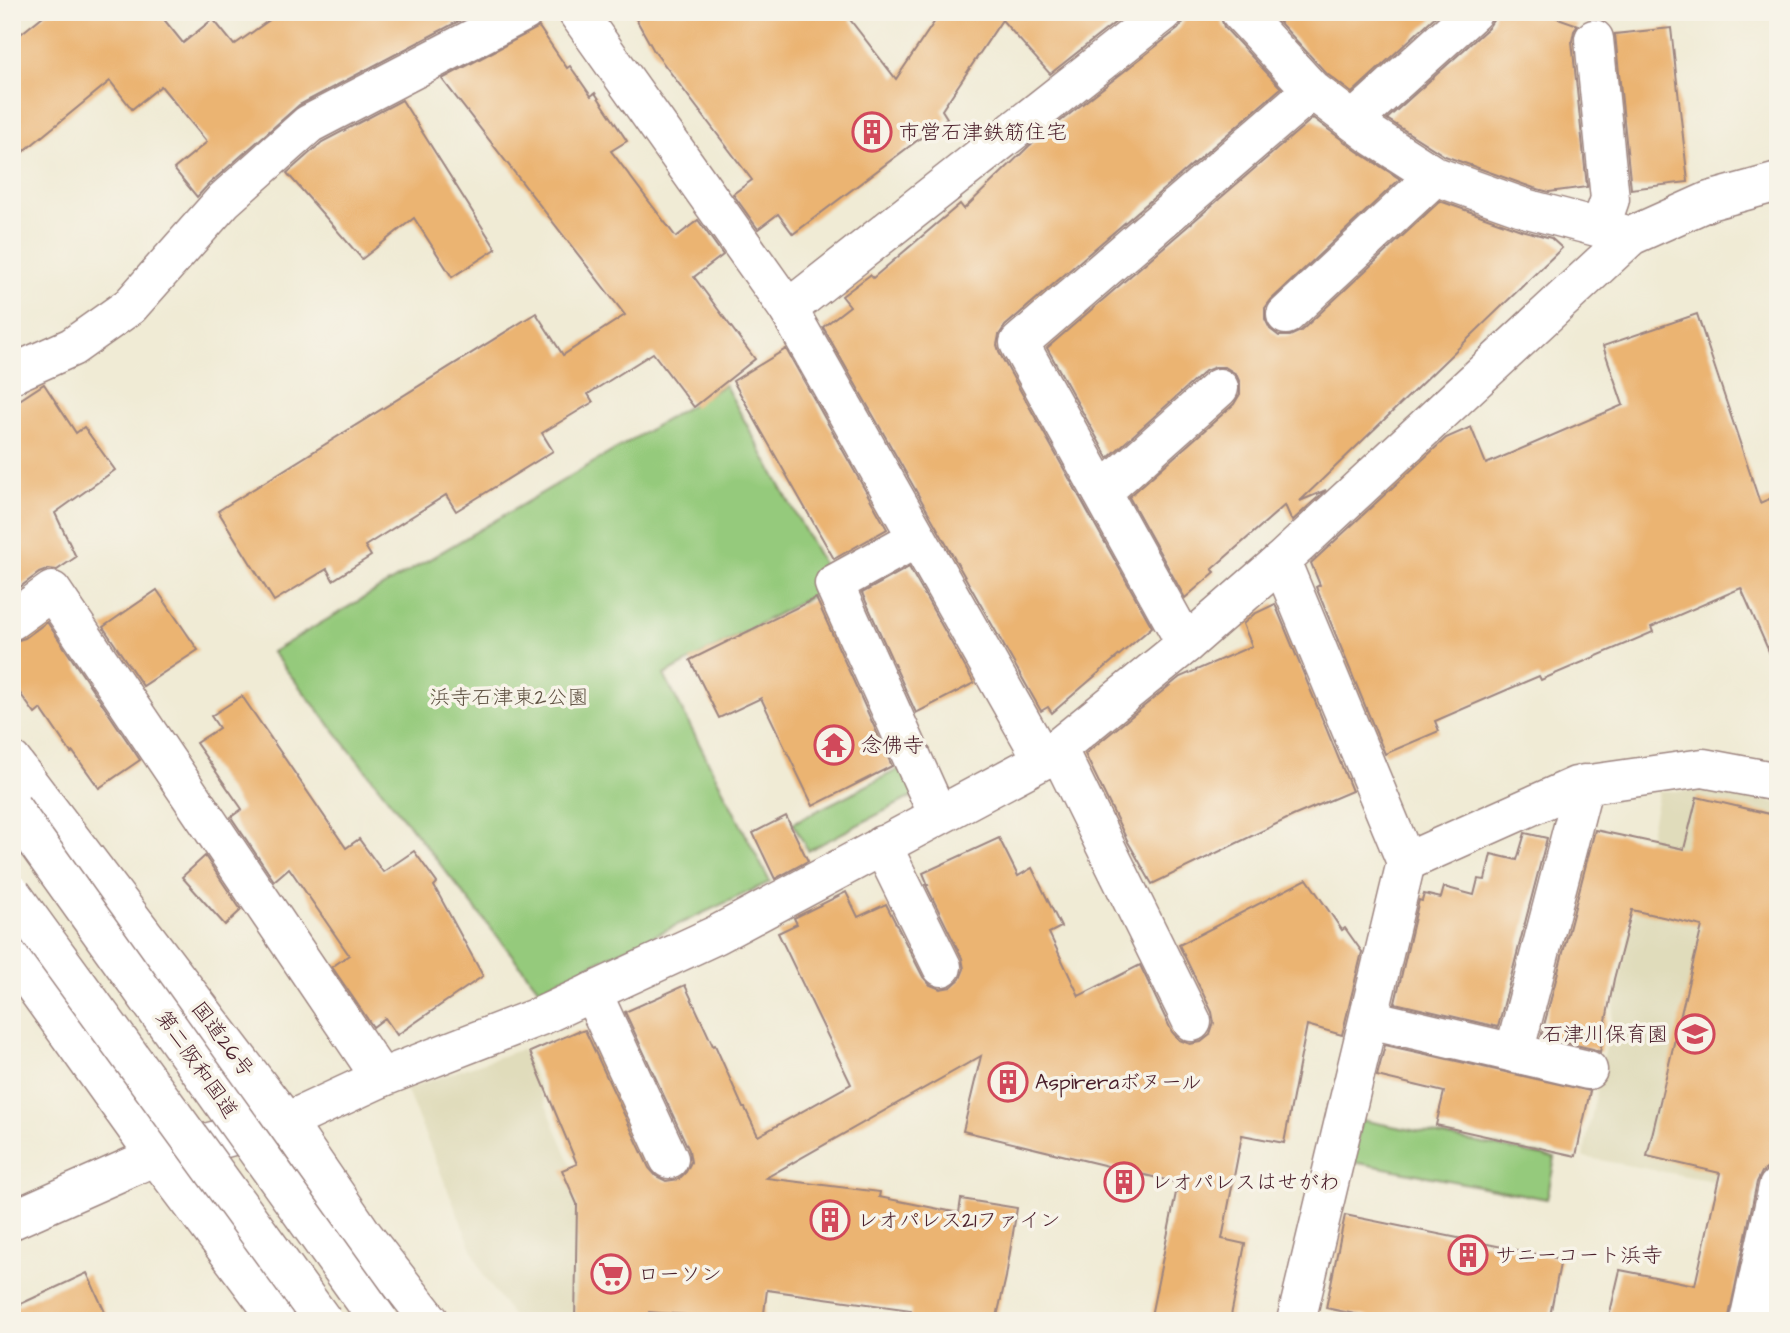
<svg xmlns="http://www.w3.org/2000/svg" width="1790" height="1333" font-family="'Architects Daughter','Klee One',sans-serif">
	<rect width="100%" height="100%" fill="#f7f3e8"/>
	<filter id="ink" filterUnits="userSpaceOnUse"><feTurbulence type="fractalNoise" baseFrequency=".0143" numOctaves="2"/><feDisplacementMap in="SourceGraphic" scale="14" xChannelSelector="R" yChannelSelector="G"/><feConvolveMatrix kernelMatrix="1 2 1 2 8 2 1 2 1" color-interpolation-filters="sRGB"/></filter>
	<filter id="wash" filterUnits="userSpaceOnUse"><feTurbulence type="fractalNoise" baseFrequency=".00686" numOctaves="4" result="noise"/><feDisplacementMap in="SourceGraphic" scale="28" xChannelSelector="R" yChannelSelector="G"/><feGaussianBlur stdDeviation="1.57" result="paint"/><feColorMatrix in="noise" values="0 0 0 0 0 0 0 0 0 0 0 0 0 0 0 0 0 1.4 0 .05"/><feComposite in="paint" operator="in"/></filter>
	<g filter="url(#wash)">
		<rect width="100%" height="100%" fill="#f0ebd5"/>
		<g fill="#e0dcbb">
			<path d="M 1659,791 L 1721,791 L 1778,803 L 1778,892 L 1713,1181 L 1583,1157 Z"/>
			<path d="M 522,1049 L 587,1202 L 664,1175 L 654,1321 L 515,1320 L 483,1275 L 406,1089 Z"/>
		</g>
		<g fill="#95ca7b" stroke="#707453" stroke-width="2">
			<path d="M 725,385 L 834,584 L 664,675 L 770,882 L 539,989 L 272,652 Z"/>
			<path d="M 901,768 L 915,795 L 808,851 L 793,823 Z"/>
			<path d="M 1361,1120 L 1555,1158 L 1547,1199 L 1353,1162 Z"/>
		</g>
		<g id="blocks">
			<g fill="#ebb472">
				<path d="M 48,12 L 158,12 L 183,43 L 213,19 L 234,45 L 281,12 L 474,13 L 299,105 L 209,184 L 197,197 L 174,169 L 207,142 L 161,86 L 132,109 L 110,81 L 12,161 L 12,41 Z"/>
				<path d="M 632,12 L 844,12 L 896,79 L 941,12 L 1118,12 L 1122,17 L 1050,74 L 1002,20 L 942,110 L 947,118 L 793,234 L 778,214 L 758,229 L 733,194 L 752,180 L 654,51 Z"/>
				<path d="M 1191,12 L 1219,12 L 1224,27 L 1281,88 L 1005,326 L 999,335 L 997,345 L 1000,354 L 1152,627 L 1052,713 L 1048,707 L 1041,711 L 823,327 L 850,306 L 842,296 L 870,275 L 873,278 L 960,204 L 964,209 L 1029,146 L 1178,29 Z"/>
				<path d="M 1270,12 L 1440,12 L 1352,93 L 1327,74 Z"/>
				<path d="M 1494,12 L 1541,12 L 1578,25 L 1574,31 L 1572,41 L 1587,187 L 1549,192 L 1534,188 L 1445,156 L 1387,119 L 1488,28 L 1494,19 Z"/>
				<path d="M 539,27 L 567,68 L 570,66 L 591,96 L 595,93 L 627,141 L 611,151 L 676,237 L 698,220 L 723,255 L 694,277 L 755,359 L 694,407 L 653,353 L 588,394 L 593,402 L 542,433 L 553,451 L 456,511 L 446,495 L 365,546 L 371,556 L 333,580 L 327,569 L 274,601 L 218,511 L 536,313 L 563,355 L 625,315 L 442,79 Z"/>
				<path d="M 1671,28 L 1688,182 L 1631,189 L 1615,34 Z"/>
				<path d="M 402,100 L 496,249 L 452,277 L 414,218 L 362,259 L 287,173 L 322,142 Z"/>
				<path d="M 1313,118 L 1357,151 L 1400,179 L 1271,300 L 1265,308 L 1265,319 L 1270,329 L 1279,336 L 1290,336 L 1301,331 L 1440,201 L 1521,230 L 1551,238 L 1562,248 L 1300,501 L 1326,490 L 1292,521 L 1285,505 L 1212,569 L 1215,572 L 1185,598 L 1129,497 L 1234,404 L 1240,394 L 1240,383 L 1236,374 L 1225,367 L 1215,367 L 1205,371 L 1108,458 L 1047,348 Z"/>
				<path d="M 1697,314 L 1760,503 L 1778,495 L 1778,672 L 1741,588 L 1651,627 L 1653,632 L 1541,680 L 1539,676 L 1435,721 L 1439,731 L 1385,754 L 1316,587 L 1320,585 L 1311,563 L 1446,438 L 1471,427 L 1486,464 L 1623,405 L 1603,346 Z"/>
				<path d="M 786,349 L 887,529 L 834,559 L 733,381 Z"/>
				<path d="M 44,384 L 76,433 L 84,427 L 115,470 L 55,513 L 76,557 L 57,570 L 49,569 L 39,573 L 12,593 L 12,405 Z"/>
				<path d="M 909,567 L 974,683 L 916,713 L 862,593 Z"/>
				<path d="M 157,590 L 198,650 L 143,686 L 103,627 Z"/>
				<path d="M 816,598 L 892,766 L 813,806 L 761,698 L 719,718 L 690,660 Z"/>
				<path d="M 1275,604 L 1352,791 L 1293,816 L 1152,884 L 1128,842 L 1085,754 L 1180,677 L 1252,646 L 1243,624 L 1254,614 Z"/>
				<path d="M 47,622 L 140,760 L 99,788 L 73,752 L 71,753 L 41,709 L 35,714 L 12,682 L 12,642 L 25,638 Z"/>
				<path d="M 242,696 L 346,848 L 359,839 L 383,872 L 414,851 L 437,883 L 434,886 L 483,976 L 397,1035 L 385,1018 L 373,1027 L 332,967 L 349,955 L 289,868 L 274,881 L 231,817 L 242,809 L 196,743 L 219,728 L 211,716 Z"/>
				<path d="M 1697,797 L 1778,816 L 1778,1166 L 1771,1166 L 1762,1172 L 1757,1182 L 1728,1321 L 1608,1321 L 1620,1270 L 1695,1285 L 1720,1173 L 1647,1156 L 1702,926 L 1632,910 L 1614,979 L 1600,1052 L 1593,1049 L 1541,1037 L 1595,830 L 1684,849 Z"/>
				<path d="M 786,816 L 808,861 L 775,879 L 753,833 Z"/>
				<path d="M 1525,833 L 1547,838 L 1498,1027 L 1395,1003 L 1419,900 L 1422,901 L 1424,894 L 1441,898 L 1444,887 L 1474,895 L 1478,879 L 1485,880 L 1491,854 L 1517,860 Z"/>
				<path d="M 999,838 L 1018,876 L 1032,868 L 1061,927 L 1049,933 L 1079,996 L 1140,965 L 1172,1032 L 1179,1040 L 1190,1044 L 1201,1042 L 1210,1035 L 1214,1023 L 1212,1012 L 1179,945 L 1307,879 L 1342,930 L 1345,928 L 1362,952 L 1342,1035 L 1307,1025 L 1284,1143 L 1242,1135 L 1222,1239 L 1245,1244 L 1230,1321 L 1150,1321 L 1178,1183 L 963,1131 L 981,1056 L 766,1178 L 880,1192 L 879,1197 L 959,1213 L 961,1199 L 1017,1208 L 1006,1277 L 996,1321 L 909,1321 L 911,1310 L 767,1290 L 763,1321 L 649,1312 L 648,1321 L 575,1321 L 577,1204 L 562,1170 L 577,1164 L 530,1052 L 578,1031 L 579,1032 L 585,1030 L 649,1168 L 656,1176 L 666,1181 L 679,1179 L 686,1172 L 691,1162 L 689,1150 L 625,1012 L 685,985 L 713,1046 L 715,1045 L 743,1108 L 745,1108 L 758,1136 L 851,1084 L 778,933 L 797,924 L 794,918 L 846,892 L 858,917 L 886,904 L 923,977 L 930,985 L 940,989 L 951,987 L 960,979 L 964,969 L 962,958 L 926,885 L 928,885 L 923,873 Z"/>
				<path d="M 205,856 L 241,910 L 225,925 L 182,877 Z"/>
				<path d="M 1385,1045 L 1590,1091 L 1576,1156 L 1436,1125 L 1444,1092 L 1377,1076 Z"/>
				<path d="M 1345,1215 L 1561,1259 L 1549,1321 L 1388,1321 L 1326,1308 Z"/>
				<path d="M 87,1273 L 109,1321 L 12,1321 L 12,1308 Z"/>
				<path d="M 1778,1292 L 1778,1321 L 1771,1321 Z"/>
			</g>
		</g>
	</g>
	<g filter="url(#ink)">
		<use href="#blocks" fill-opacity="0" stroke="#9d8580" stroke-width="2"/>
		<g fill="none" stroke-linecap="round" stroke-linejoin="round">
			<g stroke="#9d8580" stroke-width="41">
				<g id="minor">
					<path d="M 577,12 L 788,309 L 1043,760"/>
					<path d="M 1240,12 L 1312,90 L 1370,134 L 1435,176 L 1528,209 L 1631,236"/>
					<path d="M 1594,39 L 1610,199 L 1600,228"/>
					<path d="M 1353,121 L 1473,12"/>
					<path d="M 788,309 L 1164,12"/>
					<path d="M 1286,315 L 1435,176"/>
					<path d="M 12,374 L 72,347 L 130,306 L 224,200 L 309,124 L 524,12"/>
					<path d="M 1102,492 L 1219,388"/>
					<path d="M 917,538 L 834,584 L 938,815"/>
					<path d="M 1281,561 L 1406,862 L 1296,1321"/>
					<path d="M 12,620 L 52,591 L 381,1078"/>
					<path d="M 1186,644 L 1019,343 L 1312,90"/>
					<path d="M 1057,748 L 1192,1022"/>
					<path d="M 882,845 L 942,967"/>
					<path d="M 1406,862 L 1576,786 L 1703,768 L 1778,782"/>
					<path d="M 592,992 L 669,1159"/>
					<path d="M 1369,1019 L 1588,1070"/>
					<path d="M 1514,1053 L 1584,784"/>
					<path d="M 12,1220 L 156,1156 L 286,1122 L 381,1078 L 543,1015 L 716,935 L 1043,760 L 1186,644 L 1281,561 L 1631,236 L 1709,201 L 1778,182"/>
					<path d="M 1749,1321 L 1778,1187"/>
				</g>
			</g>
			<g stroke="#9d8580" stroke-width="41">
				<g id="highway">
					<path d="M 12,761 L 286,1122 L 364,1236 L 430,1321"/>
					<path d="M 12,955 L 156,1156 L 280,1321"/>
				</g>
			</g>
			<use href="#minor" stroke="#fff" stroke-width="38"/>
			<use href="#highway" stroke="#fff" stroke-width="38"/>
			<g stroke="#9d8580" stroke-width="41" stroke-linecap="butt">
				<g id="highway-bridge">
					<path d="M 12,808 L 379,1321"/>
					<path d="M 12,894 L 323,1321"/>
				</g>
			</g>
			<use href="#highway-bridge" stroke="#fff" stroke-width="38"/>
		</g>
	</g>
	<defs>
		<g id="building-ring" transform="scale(2.0125)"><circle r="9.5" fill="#f7f3e8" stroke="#d1495b" stroke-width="1.5"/><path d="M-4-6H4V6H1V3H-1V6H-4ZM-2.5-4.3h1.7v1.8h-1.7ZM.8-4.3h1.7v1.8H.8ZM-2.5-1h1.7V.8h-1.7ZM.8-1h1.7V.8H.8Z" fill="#d1495b"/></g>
		<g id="temple-ring" transform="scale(2.0125)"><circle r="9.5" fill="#f7f3e8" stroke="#d1495b" stroke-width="1.5"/><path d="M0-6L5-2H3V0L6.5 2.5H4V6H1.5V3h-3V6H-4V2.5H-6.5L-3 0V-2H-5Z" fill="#d1495b"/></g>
		<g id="school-ring" transform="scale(2.0125)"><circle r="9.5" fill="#f7f3e8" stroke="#d1495b" stroke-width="1.5"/><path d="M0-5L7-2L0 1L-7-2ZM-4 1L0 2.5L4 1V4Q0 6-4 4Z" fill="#d1495b"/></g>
		<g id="supermarket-ring" transform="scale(2.0125)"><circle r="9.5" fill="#f7f3e8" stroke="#d1495b" stroke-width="1.5"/><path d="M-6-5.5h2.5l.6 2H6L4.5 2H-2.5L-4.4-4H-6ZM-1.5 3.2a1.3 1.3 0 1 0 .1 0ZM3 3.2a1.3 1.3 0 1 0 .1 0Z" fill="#d1495b"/></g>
	</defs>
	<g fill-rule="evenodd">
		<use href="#building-ring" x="872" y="132"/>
		<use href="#temple-ring" x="834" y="745"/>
		<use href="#school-ring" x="1695" y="1034"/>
		<use href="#building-ring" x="1008" y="1082"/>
		<use href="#building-ring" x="1124" y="1182"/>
		<use href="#building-ring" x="830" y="1220"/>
		<use href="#building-ring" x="1468" y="1255"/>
		<use href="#supermarket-ring" x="611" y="1274"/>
	</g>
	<g text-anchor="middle" stroke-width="7" stroke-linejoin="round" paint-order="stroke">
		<g font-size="21" fill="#4a1f2b" stroke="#f7f3e8" text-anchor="start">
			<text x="899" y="139">市営石津鉄筋住宅</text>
			<text x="861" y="752">念佛寺</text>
			<text x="1668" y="1041" text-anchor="end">石津川保育園</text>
			<text x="1035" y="1089">Aspireraボヌール</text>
			<text x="1151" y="1189">レオパレスはせがわ</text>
			<text x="857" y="1227">レオパレス21ファイン</text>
			<text x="1495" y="1262">サニーコート浜寺</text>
			<text x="638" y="1281">ローソン</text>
		</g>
		<g font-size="21" fill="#605243" stroke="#f7f3e8">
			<text x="509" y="704">浜寺石津東2公園</text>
		</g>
		<g font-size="21" fill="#4a1f2b" stroke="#f7f3e8">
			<text transform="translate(223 1039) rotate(53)" y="7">国道26号</text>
			<text transform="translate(197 1064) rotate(55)" y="7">第二阪和国道</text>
		</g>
	</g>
	<rect width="1790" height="1333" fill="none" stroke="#f7f3e8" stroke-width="42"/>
</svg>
